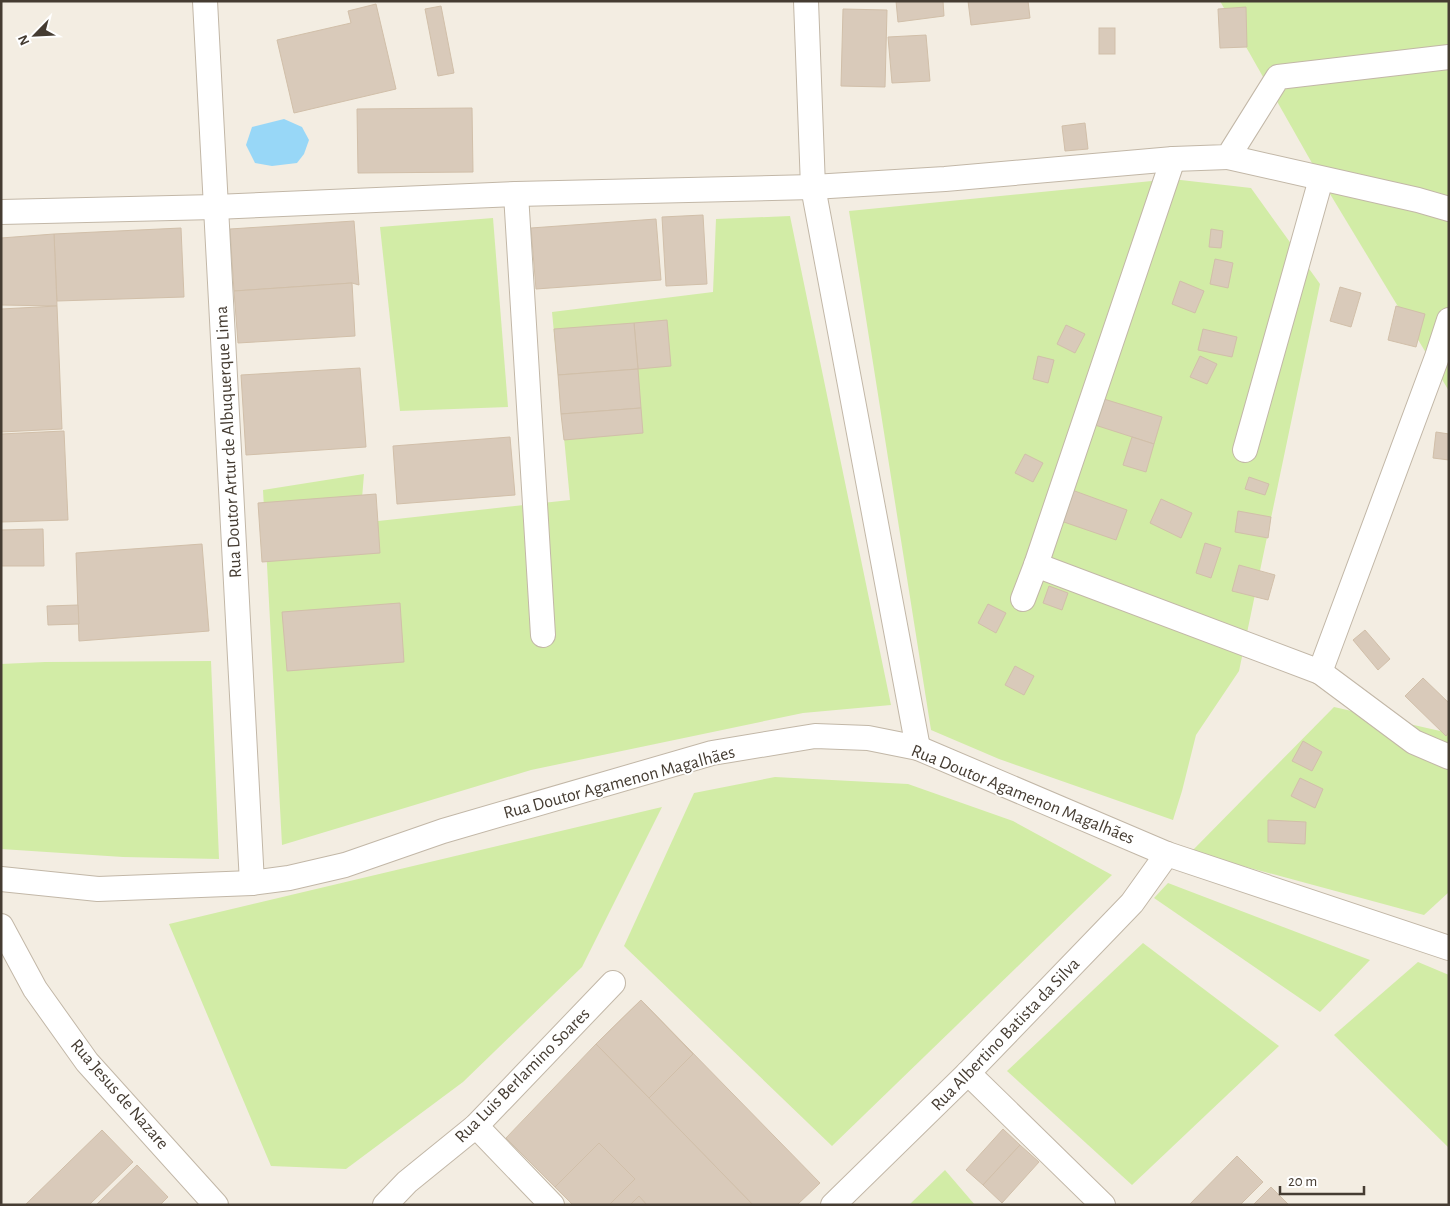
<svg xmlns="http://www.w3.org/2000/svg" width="1450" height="1206" font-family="'Alegreya Sans',sans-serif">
	<rect width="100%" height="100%" fill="#f3ede2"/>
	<g fill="#d2eca6">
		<path d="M 1220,1 L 1449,1 L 1449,391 L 1321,179 Z"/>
		<path d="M 1172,179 L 1251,188 L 1320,284 L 1239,671 L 1196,735 L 1182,791 L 1173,820 L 999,759 L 931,730 L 849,211 Z"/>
		<path d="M 790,216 L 891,705 L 803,713 L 531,770 L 282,845 L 263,490 L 364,474 L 360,523 L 570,500 L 552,312 L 713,292 L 716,219 Z"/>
		<path d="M 493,218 L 508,407 L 400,411 L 380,227 Z"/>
		<path d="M 211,661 L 219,859 L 123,857 L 1,849 L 1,664 L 45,662 Z"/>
		<path d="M 1334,707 L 1449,733 L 1449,892 L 1424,915 L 1191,852 Z"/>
		<path d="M 775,777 L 908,784 L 1013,821 L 1112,875 L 832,1146 L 624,946 L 694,793 Z"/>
		<path d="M 662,807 L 582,967 L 463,1082 L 346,1169 L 271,1166 L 169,924 Z"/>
		<path d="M 1168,883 L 1370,960 L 1320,1012 L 1154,898 Z"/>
		<path d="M 1143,943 L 1279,1046 L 1132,1185 L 1007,1071 Z"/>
		<path d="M 1418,962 L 1449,975 L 1449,1148 L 1334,1035 Z"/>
		<path d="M 945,1170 L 975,1205 L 909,1205 Z"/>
	</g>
	<path fill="#98d7f7" d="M 284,119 L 302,127 L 309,140 L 304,154 L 297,163 L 272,166 L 255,163 L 246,145 L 252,127 Z"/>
	<g fill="#d9caba" stroke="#d1bfa9">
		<path d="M 896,1 L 943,1 L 944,16 L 898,22 Z"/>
		<path d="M 968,1 L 1028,1 L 1030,18 L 971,25 Z"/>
		<path d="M 376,4 L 396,89 L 294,113 L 277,40 L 351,23 L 348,11 Z"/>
		<path d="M 441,6 L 454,73 L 438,76 L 425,9 Z"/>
		<path d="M 1246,7 L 1247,47 L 1220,48 L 1218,9 Z"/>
		<path d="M 843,9 L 887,10 L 885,87 L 841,86 Z"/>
		<rect x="1099" y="28" width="16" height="26"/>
		<path d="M 926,35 L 930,81 L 892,83 L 888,37 Z"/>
		<path d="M 472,108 L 473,172 L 358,173 L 357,109 Z"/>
		<path d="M 1085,123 L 1088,149 L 1065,151 L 1062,126 Z"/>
		<path d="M 703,215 L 707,284 L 666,286 L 662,217 Z"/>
		<path d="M 656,219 L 661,280 L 536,289 L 531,228 Z"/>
		<path d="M 354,221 L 359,285 L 352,283 L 234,291 L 230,229 Z"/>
		<path d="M 181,228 L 184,297 L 57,301 L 54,234 Z"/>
		<path d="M 1211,229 L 1223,231 L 1221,248 L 1209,247 Z"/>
		<path d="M 54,234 L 57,306 L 1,305 L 1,238 Z"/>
		<path d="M 1215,259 L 1233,263 L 1228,288 L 1210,284 Z"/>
		<path d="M 1180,281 L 1204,291 L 1195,313 L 1172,304 Z"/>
		<path d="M 352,283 L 355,336 L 238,343 L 234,291 Z"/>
		<path d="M 1340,287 L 1361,293 L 1351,327 L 1330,321 Z"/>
		<path d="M 57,306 L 62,429 L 1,432 L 1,309 Z"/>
		<path d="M 1396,306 L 1425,314 L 1416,347 L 1388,340 Z"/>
		<path d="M 667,320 L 671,366 L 638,369 L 634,323 Z"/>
		<path d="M 634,323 L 638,369 L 558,375 L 554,329 Z"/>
		<path d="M 1066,325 L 1085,334 L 1075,353 L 1057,344 Z"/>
		<path d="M 1203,329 L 1237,337 L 1232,357 L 1198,350 Z"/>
		<path d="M 1038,356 L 1054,360 L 1048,383 L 1033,379 Z"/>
		<path d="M 1200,356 L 1217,364 L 1207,384 L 1190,377 Z"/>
		<path d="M 360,368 L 366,447 L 246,455 L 241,375 Z"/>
		<path d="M 638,369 L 641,408 L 561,414 L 558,375 Z"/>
		<path d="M 1104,399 L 1162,417 L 1154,444 L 1095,425 Z"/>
		<path d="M 641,408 L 643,433 L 564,440 L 561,414 Z"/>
		<path d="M 64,431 L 68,520 L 1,522 L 1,434 Z"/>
		<path d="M 1436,432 L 1449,434 L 1449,460 L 1433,458 Z"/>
		<path d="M 510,437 L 515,495 L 397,504 L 393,446 Z"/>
		<path d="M 1132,437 L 1154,444 L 1146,472 L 1123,465 Z"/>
		<path d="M 1025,454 L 1043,463 L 1033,482 L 1015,473 Z"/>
		<path d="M 1249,477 L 1269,484 L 1265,495 L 1245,489 Z"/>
		<path d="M 1072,490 L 1127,510 L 1116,540 L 1061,521 Z"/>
		<path d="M 376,494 L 380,553 L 262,562 L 258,503 Z"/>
		<path d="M 1161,499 L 1192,513 L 1181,538 L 1150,523 Z"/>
		<path d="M 1238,511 L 1271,517 L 1268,538 L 1235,532 Z"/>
		<path d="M 43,529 L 44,566 L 1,566 L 1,530 Z"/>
		<path d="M 1205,543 L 1221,548 L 1211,578 L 1196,573 Z"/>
		<path d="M 202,544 L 209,631 L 79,641 L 76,553 Z"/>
		<path d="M 1239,565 L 1275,575 L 1268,600 L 1232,591 Z"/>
		<path d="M 1049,586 L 1068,593 L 1062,610 L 1043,603 Z"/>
		<path d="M 400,603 L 404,662 L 287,671 L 282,612 Z"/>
		<path d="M 988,604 L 1006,613 L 996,633 L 978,623 Z"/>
		<path d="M 78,605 L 79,624 L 48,625 L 47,606 Z"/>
		<path d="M 1365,630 L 1390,659 L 1378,670 L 1353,640 Z"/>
		<path d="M 1015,666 L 1034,676 L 1024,695 L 1005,685 Z"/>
		<path d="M 1423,678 L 1449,703 L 1449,732 L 1446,736 L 1405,696 Z"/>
		<path d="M 1303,741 L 1322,752 L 1312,771 L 1292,761 Z"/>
		<path d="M 1300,778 L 1323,789 L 1315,808 L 1291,796 Z"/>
		<path d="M 1268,820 L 1306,822 L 1305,844 L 1268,842 Z"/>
		<path d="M 641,1000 L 820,1183 L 797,1205 L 753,1205 L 596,1044 Z"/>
		<path d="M 641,1000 L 693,1054 L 649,1098 L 596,1044 Z"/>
		<path d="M 596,1044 L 649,1098 L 753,1205 L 573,1205 L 506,1138 Z"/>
		<path d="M 1003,1129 L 1020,1145 L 983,1185 L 966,1170 Z"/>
		<path d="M 102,1130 L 133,1162 L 89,1205 L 25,1205 Z"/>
		<path d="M 599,1143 L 635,1179 L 609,1205 L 573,1205 L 555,1187 Z"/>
		<path d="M 1020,1145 L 1039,1162 L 1002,1203 L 983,1185 Z"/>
		<path d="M 1237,1156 L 1263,1182 L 1240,1205 L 1189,1205 Z"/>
		<path d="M 137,1165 L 168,1197 L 160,1205 L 96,1205 Z"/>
		<path d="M 1271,1187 L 1289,1205 L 1253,1205 Z"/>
		<path d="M 639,1196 L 647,1205 L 630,1205 Z"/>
	</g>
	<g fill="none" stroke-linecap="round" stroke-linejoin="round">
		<g stroke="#c2b7a7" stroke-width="26">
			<g id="minor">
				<path d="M 205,1 L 252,883"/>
				<path d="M 806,1 L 813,187 L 918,748"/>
				<path d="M 1228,157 L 1418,200 L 1449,209"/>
				<path d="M 516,194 L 543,635"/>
				<path d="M 1,212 L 215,207 L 516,194 L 813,187 L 945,179 L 1173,159 L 1228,157 L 1278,77 L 1449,57"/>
				<path d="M 1245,450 L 1321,179"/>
				<path d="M 1036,565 L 1320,672 L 1437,357 L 1449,320"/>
				<path d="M 1023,599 L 1036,565 L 1173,159"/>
				<path d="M 1320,672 L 1414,742 L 1449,757"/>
				<path d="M 1,879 L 98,889 L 252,883 L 289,878 L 345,865 L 443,831 L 712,753 L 815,736 L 868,738 L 918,748 L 1167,854 L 1449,948"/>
				<path d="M 1,926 L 35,989 L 87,1062 L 216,1205"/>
				<path d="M 968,1073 L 1103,1205"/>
				<path d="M 476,1126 L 552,1205"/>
				<path d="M 385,1205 L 407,1182 L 476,1126 L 613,983"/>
				<path d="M 833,1205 L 968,1073 L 1132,903 L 1167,854"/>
			</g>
		</g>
		<use href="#minor" stroke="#fff" stroke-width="24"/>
	</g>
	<g text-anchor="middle" stroke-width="4" stroke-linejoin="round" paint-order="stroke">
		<g font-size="18" fill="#453c32" stroke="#fff">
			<text transform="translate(228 442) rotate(-93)" y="6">Rua Doutor Artur de Albuquerque Lima</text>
			<text transform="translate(619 782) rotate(-15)" y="6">Rua Doutor Agamenon Magalhães</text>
			<text transform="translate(1023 794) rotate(22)" y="6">Rua Doutor Agamenon Magalhães</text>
			<text transform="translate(1005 1034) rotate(-46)" y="6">Rua Albertino Batista da Silva</text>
			<text transform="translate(522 1075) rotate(-45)" y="6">Rua Luis Berlamino Soares</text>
			<text transform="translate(120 1094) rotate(49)" y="6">Rua Jesus de Nazare</text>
		</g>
	</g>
	<rect width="1450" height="1206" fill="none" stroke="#453c32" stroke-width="5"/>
	<g transform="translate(35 35) rotate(246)" stroke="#ffffff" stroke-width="4" paint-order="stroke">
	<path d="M0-4L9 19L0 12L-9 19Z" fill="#453c32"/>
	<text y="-8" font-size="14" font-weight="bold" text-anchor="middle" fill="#453c32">N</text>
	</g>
	<path d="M1280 1186v8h84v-8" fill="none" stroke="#453c32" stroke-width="2.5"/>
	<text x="1288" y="1186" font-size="15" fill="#453c32" stroke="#ffffff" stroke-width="4" paint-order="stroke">20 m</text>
</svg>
